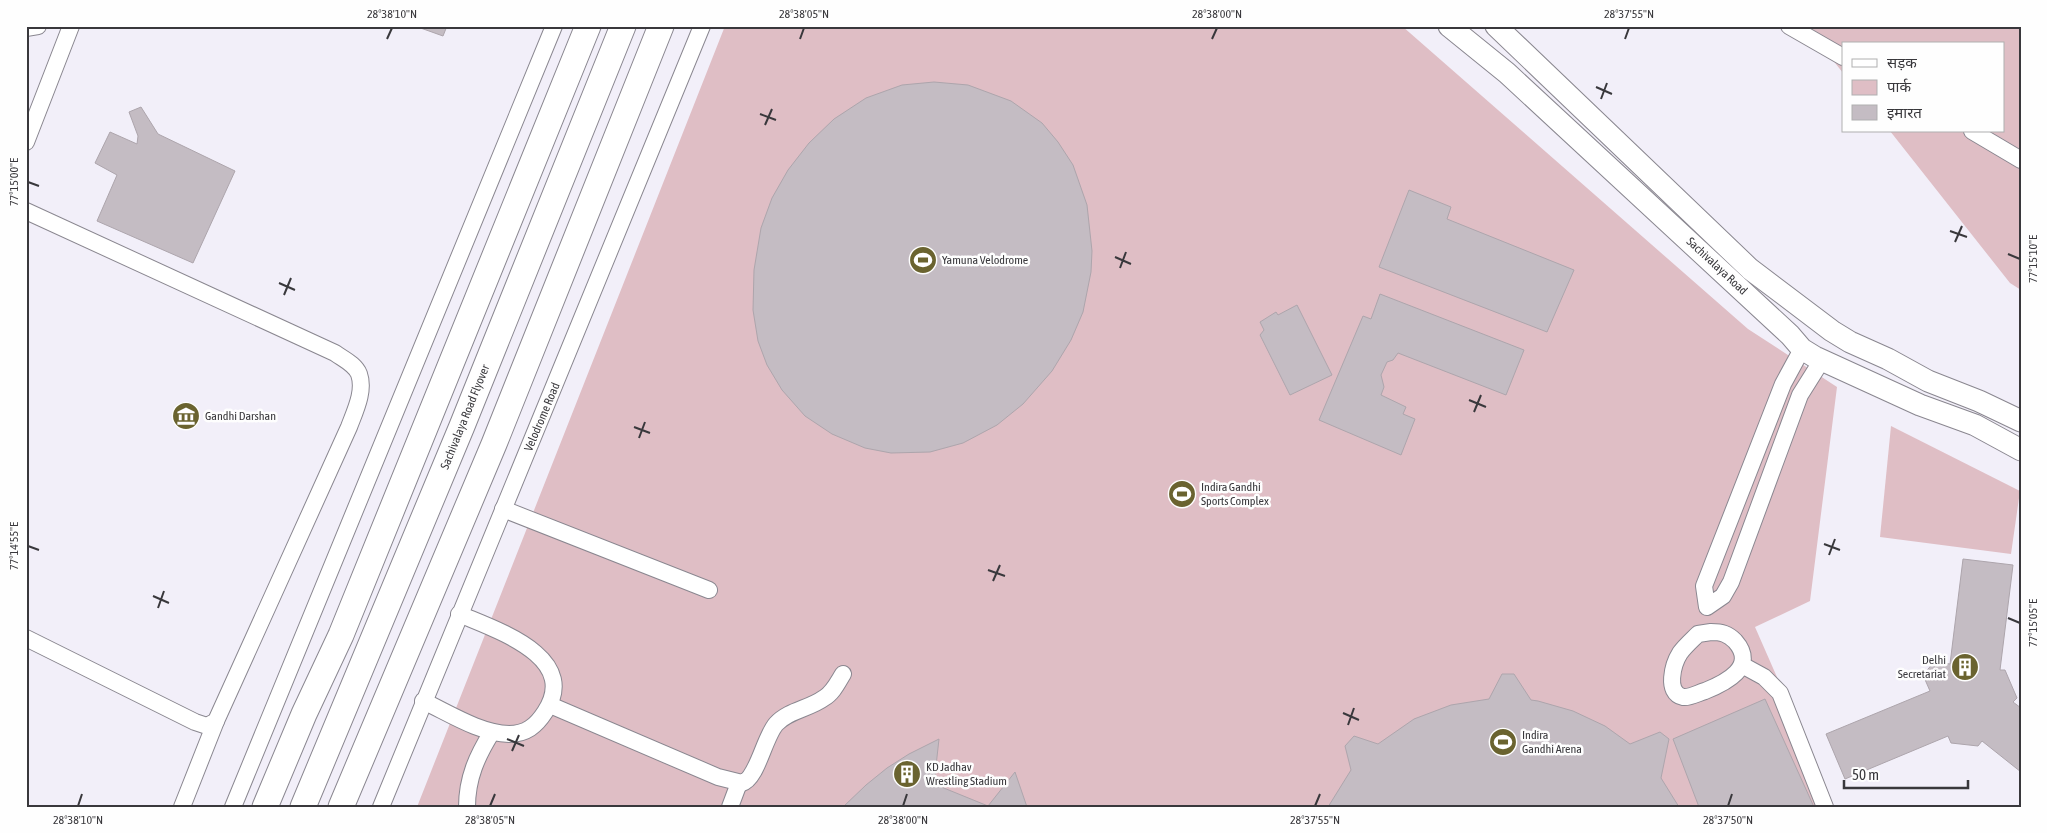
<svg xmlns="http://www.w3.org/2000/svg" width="2047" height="833" font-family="'Asap Condensed','Noto Sans Devanagari',sans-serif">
	<rect width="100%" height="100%" fill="#f2eff9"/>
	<g fill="#dfbec5">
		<path d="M 725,26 L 1402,26 L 1748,329 L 1837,387 L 1810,601 L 1755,627 L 1834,807 L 417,807 Z"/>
		<path d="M 1806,26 L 2021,26 L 2021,290 L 2010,283 L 1890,131 L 2003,131 L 2003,44 L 1843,44 L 1843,73 Z"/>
		<path d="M 1891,426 L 2020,491 L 2011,554 L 1880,537 Z"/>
	</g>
	<g fill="#c4bcc3" stroke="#ada5ac">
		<path d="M 415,26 L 447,26 L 443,36 Z"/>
		<path d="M 934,82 L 968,85 L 1011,101 L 1042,123 L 1058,142 L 1073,165 L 1087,205 L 1092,251 L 1091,272 L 1083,312 L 1071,340 L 1052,371 L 1023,404 L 997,425 L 963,443 L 930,452 L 891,453 L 865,448 L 832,434 L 805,416 L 782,390 L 767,365 L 758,341 L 753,310 L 754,270 L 761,228 L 772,198 L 788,170 L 809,143 L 834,119 L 866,98 L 902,85 Z"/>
		<path d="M 141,107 L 158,134 L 235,171 L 193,263 L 97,221 L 117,175 L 95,163 L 110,132 L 137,144 L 138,136 L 129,112 Z"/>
		<path d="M 1409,190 L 1451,207 L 1447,219 L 1574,270 L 1547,332 L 1379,267 Z"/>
		<path d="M 1380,294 L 1524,350 L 1506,395 L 1398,353 L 1393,360 L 1387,362 L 1381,375 L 1384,387 L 1381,395 L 1406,407 L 1403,414 L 1415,419 L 1401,455 L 1319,420 L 1363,316 L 1371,319 Z"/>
		<path d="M 1297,305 L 1332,375 L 1290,395 L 1260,335 L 1264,330 L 1260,322 L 1276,312 L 1278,315 Z"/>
		<path d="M 1963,559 L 2013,565 L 2000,670 L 2005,670 L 2017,698 L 2013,702 L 2021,708 L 2021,772 L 1982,741 L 1978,746 L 1951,743 L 1948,736 L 1845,779 L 1826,734 L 1930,691 L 1923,675 L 1934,662 L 1950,664 Z"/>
		<path d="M 1502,674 L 1514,674 L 1531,700 L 1538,701 L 1573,711 L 1605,726 L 1630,744 L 1660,732 L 1669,739 L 1661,778 L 1679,807 L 1328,807 L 1351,770 L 1345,746 L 1354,736 L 1378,744 L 1414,719 L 1451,705 L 1489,699 Z"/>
		<path d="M 1765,699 L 1814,807 L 1699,807 L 1673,739 Z"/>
		<path d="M 939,739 L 934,784 L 988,806 L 1015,772 L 1027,807 L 843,807 L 866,785 L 887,768 L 909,754 Z"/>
	</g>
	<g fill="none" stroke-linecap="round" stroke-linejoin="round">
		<g stroke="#8a8790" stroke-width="18">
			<g id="minor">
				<path d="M 1789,26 L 1843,57"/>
				<path d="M 26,28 L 38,26"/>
				<path d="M 1972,131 L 2021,160"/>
				<path d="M 26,142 L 71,26"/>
				<path d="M 26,211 L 335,353 C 343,359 355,364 359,374 C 365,391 355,411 349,427 L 216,721 L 207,726 L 195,722 L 26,638"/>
				<path d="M 1802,349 L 1783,384 L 1704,586 L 1707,607 L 1723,596 L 1731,582 L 1800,395 L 1822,360"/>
				<path d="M 503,509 L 709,590"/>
				<path d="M 1711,632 C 1722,632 1728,634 1735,641 C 1758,667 1725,683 1705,691 C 1698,693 1690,698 1683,697 C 1665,693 1673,664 1680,653 C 1685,646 1692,640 1698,634 Z"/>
				<path d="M 1742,665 L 1764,677 L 1780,693 L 1825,807"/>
				<path d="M 423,701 C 449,713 479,733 509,734 C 526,734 536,726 545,712 C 581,657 496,630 459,614"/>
				<path d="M 550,705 L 718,777 L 742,783 C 757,779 764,738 776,724 C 789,710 809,709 824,698 C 833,693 838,682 843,674"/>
				<path d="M 182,807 L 216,721"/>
				<path d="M 233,807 L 554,26"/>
				<path d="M 381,807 L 702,26"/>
				<path d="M 467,807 C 467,778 477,756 492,732"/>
				<path d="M 730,807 L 739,783"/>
			</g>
		</g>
		<g stroke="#8a8790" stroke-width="23">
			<g id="major">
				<path d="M 1449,26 L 1507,73 L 1790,335 L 1802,349 L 1815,357 L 1920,405 L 1975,425 L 2021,450"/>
				<path d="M 1496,26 L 1750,269 L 1832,331 L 1850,342 L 1888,359 L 1928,381 L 1979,401 L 2021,421"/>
			</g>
		</g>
		<g stroke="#8a8790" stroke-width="27">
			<g id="highway">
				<path d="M 265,807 L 304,714 L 341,635 L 588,26"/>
				<path d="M 303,807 L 462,426 L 623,26"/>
				<path d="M 341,807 L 494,444 L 661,26"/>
			</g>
		</g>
		<use href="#minor" stroke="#fff" stroke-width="16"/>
		<use href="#major" stroke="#fff" stroke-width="21"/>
		<use href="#highway" stroke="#fff" stroke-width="25"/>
	</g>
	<path fill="none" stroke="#39383c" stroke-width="2" d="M 387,39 L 392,28M 800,39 L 804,28M 1212,39 L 1217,28M 1625,39 L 1629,28M 1596,87 L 1612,94M 1601,99 L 1607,83M 760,114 L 776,120M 765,125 L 772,109M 28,182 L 39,186M 1950,231 L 1967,237M 1955,242 L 1962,226M 2008,254 L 2020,259M 1115,257 L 1131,264M 1120,268 L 1126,252M 279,283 L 295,290M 284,295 L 291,278M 1469,400 L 1486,407M 1474,412 L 1481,395M 634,427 L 650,433M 639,438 L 645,422M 1824,544 L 1840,550M 28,546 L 39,550M 1829,555 L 1835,539M 988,570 L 1005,576M 993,581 L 1000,565M 153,596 L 169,603M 158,608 L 164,591M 2008,618 L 2020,623M 1343,713 L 1359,720M 1348,725 L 1354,708M 507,739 L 524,746M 512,751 L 519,735M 78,806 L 82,794M 490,806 L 495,794M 903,806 L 907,794M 1315,806 L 1320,794M 1728,806 L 1732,794"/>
	<defs>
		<g id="stadium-disc" transform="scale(1.4375)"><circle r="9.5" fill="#6a632f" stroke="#fefefe"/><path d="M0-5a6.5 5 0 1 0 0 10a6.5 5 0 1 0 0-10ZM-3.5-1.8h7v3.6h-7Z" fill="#fff"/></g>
		<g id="museum-disc" transform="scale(1.4375)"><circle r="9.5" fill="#6a632f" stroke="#fefefe"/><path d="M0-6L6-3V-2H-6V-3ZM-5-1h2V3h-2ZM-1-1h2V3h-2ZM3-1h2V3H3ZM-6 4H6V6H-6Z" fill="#fff"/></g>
		<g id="building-disc" transform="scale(1.4375)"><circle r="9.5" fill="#6a632f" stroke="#fefefe"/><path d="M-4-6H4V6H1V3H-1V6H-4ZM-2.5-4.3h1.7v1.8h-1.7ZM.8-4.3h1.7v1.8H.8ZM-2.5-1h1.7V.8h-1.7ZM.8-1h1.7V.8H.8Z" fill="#fff"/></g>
	</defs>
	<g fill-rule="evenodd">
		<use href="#stadium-disc" x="923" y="260"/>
		<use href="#museum-disc" x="186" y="416"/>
		<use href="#stadium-disc" x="1182" y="494"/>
		<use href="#building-disc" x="1965" y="667"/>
		<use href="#stadium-disc" x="1503" y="742"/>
		<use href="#building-disc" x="907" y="774"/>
	</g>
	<g text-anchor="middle" stroke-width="5" stroke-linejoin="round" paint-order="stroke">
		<g font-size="12" fill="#39383c" stroke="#fefefe" text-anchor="start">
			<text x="942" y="264">Yamuna Velodrome</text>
			<text x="205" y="420">Gandhi Darshan</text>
			<text x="1201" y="491">Indira Gandhi<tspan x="1201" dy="14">Sports Complex</tspan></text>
			<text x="1946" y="664" text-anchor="end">Delhi<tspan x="1946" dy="14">Secretariat</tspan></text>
			<text x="1522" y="739">Indira<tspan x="1522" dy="14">Gandhi Arena</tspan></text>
			<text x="926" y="771">KD Jadhav<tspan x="926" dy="14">Wrestling Stadium</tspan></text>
		</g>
		<g font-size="12" fill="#39383c" stroke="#fefefe">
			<text transform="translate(1717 266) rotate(43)" y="4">Sachivalaya Road</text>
			<text transform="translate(465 417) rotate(-68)" y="4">Sachivalaya Road Flyover</text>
			<text transform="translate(542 417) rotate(-67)" y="4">Velodrome Road</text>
		</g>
	</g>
	<rect width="2047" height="833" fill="none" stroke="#fefefe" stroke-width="55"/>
	<rect x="1842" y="42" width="162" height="90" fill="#fefefe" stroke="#afafb0"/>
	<rect x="1852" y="59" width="25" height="8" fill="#ffffff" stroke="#afafb0"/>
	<text x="1887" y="68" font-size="15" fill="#39383c">सड़क</text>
	<rect x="1852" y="80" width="25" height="15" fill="#dfbec5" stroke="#afafb0"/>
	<text x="1887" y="92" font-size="15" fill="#39383c">पार्क</text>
	<rect x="1852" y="105" width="25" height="15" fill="#c4bcc3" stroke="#afafb0"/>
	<text x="1887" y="118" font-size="15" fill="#39383c">इमारत</text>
	<path d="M1844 780v8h124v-8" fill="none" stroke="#39383c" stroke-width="2.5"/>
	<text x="1852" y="780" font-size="15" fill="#39383c" stroke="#fefefe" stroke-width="4" paint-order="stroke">50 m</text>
	<rect x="28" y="28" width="1992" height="778" fill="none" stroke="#39383c" stroke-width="2"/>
	<g font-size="12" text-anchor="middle" fill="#39383c">
		<text x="392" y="18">28°38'10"N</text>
		<text x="804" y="18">28°38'05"N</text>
		<text x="1217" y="18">28°38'00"N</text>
		<text x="1629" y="18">28°37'55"N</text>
		<text transform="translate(14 182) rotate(-90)" y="4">77°15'00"E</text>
		<text transform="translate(2033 259) rotate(-90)" y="4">77°15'10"E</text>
		<text transform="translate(14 546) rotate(-90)" y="4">77°14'55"E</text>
		<text transform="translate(2033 623) rotate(-90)" y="4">77°15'05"E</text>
		<text x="78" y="824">28°38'10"N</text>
		<text x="490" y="824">28°38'05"N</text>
		<text x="903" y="824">28°38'00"N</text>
		<text x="1315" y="824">28°37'55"N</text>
		<text x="1728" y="824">28°37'50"N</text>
	</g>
</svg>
